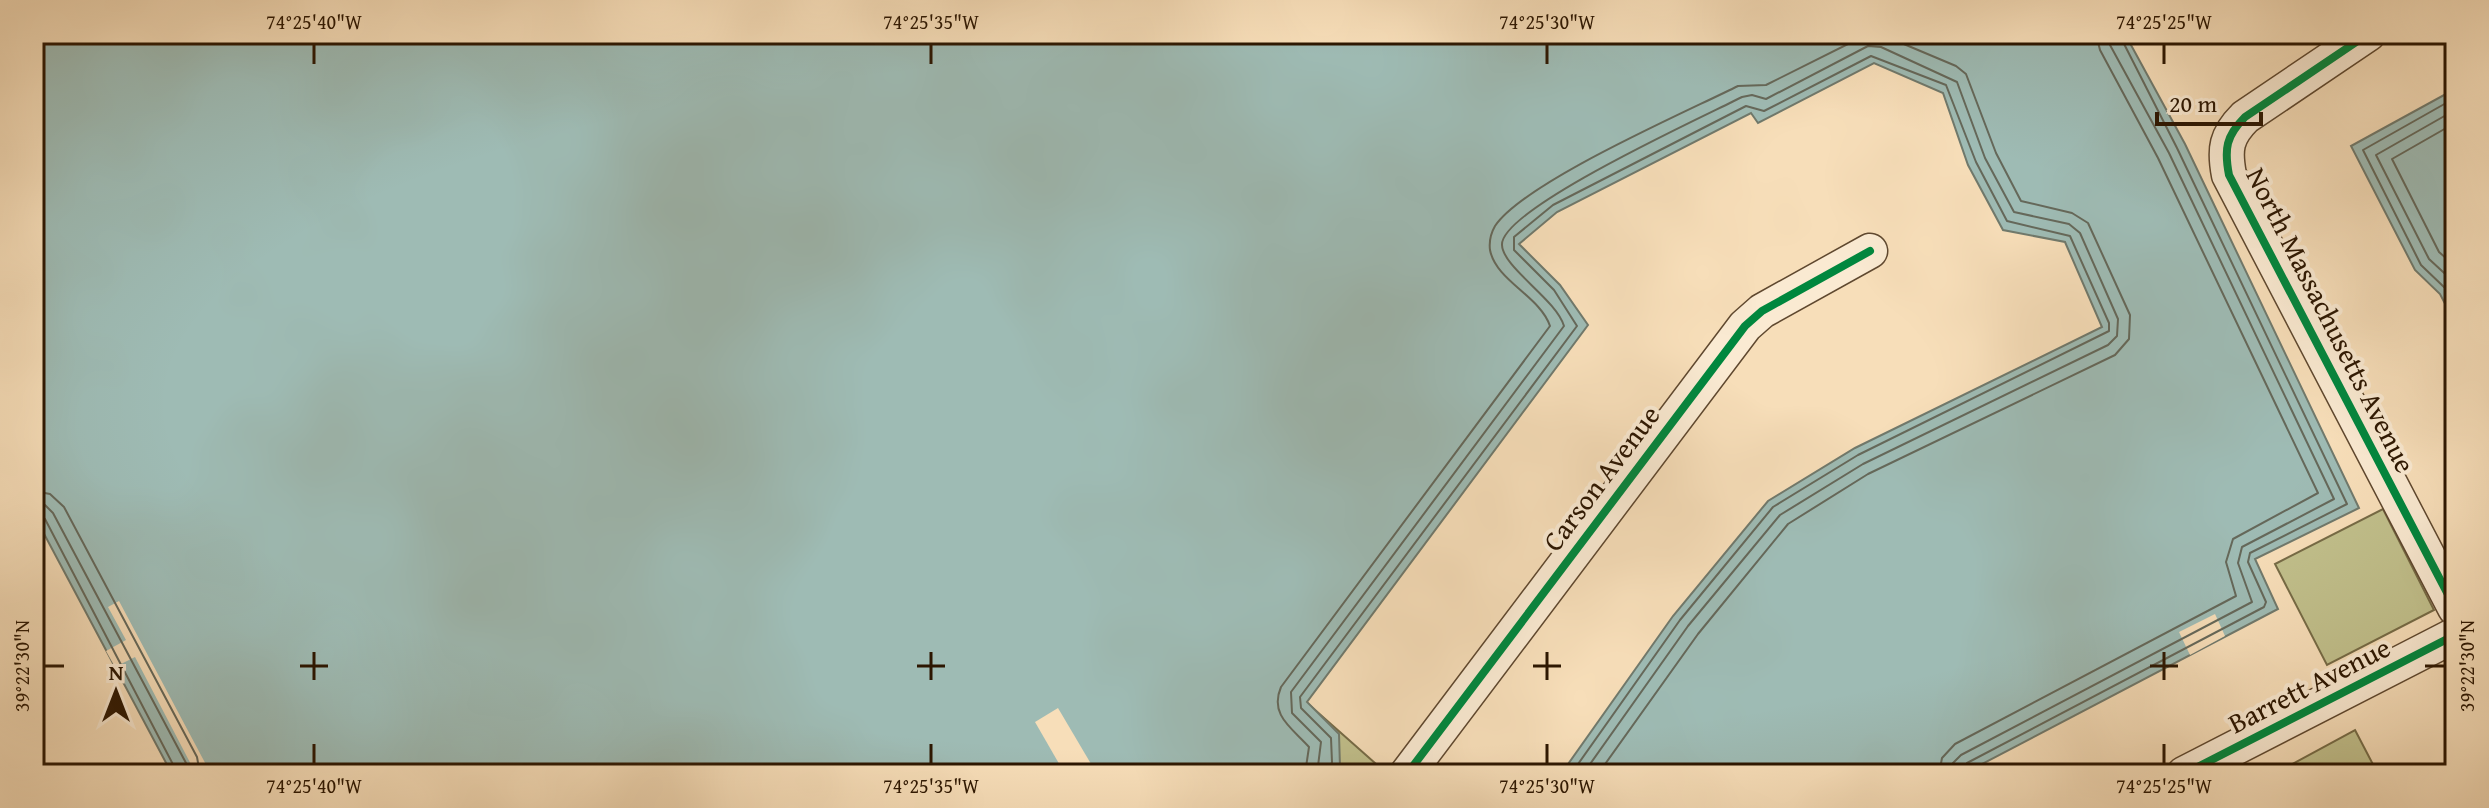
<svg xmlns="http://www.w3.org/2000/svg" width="2489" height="808" font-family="'Gentium Book Plus',serif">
	<rect width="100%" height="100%" fill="#f7deb9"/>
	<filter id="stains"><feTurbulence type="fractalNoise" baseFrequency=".0025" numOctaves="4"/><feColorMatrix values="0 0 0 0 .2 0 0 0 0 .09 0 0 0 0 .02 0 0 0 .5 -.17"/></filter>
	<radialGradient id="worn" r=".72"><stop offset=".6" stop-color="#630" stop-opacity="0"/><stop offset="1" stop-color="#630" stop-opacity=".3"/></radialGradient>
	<g fill="#c1c08c" stroke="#766b46" stroke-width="2">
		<path d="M 2383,509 L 2434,610 L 2327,665 L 2275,564 Z"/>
		<path d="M 1306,702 L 1384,771 L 1381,774 L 1296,774 Z"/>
		<path d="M 2355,730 L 2378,774 L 2274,774 Z"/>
	</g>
	<g fill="#9ebbb4" stroke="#70796c" stroke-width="2">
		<path d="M 34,34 L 2125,34 L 2185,144 L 2359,508 L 2255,559 L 2278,609 L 1963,774 L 1561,774 L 1673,616 L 1768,501 L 1855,448 L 2102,327 L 2065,242 L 2003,230 L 1968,165 L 1943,93 L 1874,63 L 1758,123 L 1751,113 L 1557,212 L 1519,244 L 1560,285 L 1588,325 L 1307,702 L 1339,734 L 1340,767 L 1333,774 L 172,774 L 34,515 Z"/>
		<path d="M 2455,89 L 2455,323 L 2440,294 L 2415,270 L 2351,146 Z"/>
	</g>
	<g fill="#f7deb9">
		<path d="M 119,601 L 211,774 L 196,774 L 135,657 L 115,667 L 106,651 L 126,640 L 108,607 Z"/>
		<path d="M 2215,614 L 2225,636 L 2190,655 L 2179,632 Z"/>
		<path d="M 1058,708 L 1097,774 L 1065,774 L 1035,722 Z"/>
	</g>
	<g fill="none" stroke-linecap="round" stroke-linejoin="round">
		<g stroke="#65685a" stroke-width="2">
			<path d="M 2455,98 L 2363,150 L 2421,265 L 2446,289 L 2455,305"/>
			<path d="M 2455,110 L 2376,155 L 2429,259 L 2455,283"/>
			<path d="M 2455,123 L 2392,159 L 2439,252 L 2455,266"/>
			<path d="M 34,491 L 50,494 L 64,507 L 197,757 L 200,774"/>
			<path d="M 34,504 L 45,505 L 53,513 L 186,763 L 188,774"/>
			<path d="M 34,514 L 45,519 L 178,774"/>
			<path d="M 1305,774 L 1309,747 C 1292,728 1269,715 1281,687 L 1550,326 C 1540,296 1496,281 1490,250 C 1489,242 1491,233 1495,226 C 1525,182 1684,113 1738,86 L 1766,85 L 1868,34"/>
			<path d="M 1317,774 L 1321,742 L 1292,713 L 1291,692 L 1564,326 C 1556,299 1503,268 1502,245 C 1500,209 1705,116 1742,97 L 1752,95 L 1766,99 L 1868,46 L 1881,47 L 1957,82 L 1985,158 L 2014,212 L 2069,224 L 2080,233 L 2118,319 L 2117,336 L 2108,345 L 1863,464 L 1780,515 L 1688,626 L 1583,774"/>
			<path d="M 1328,774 L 1332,762 L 1331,738 L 1301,708 L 1300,697 L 1577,326 L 1554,290 L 1514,250 L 1514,237 L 1553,205 L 1746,106 L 1764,111 L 1871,56 L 1946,85 L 1976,162 L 2007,221 L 2070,236 L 2109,323 L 2109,331 L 1858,455 L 1773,507 L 1680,620 L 1571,774"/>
			<path d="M 1598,774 L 1698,634 L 1788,524 L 1868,474 L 2115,355 L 2129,339 L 2130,315 L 2088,223 L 2072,213 L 2021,201 L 1996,153 L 1966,74 L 1956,66 L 1880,34"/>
			<path d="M 1939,774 L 1942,758 L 1955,744 L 2236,596 L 2226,562 L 2233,539 L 2318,493 L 2158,158 L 2100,50 L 2096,34"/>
			<path d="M 1951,774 L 1953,763 L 1961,755 L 2252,602 L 2238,563 L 2242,547 L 2334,499 L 2169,153 L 2110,45 L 2109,34"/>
			<path d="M 1961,774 L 1967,763 L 2264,607 L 2266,602 L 2248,562 L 2250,553 L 2347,504 L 2177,148 L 2119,34"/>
		</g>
		<g stroke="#5f482f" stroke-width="37">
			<g id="minor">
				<path d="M 2368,34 L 2245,117 C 2226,136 2224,149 2229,175 L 2455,608"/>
				<path d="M 1407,774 L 1745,326 L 1762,311 L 1870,251"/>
				<path d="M 2184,774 L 2455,635"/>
			</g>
		</g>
		<use href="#minor" stroke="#faead2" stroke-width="34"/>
		<g stroke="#faead2" stroke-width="13">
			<g id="cycleway">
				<path d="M 2368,34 L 2245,117 C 2226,136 2224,149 2229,175 L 2455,608"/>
				<path d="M 1407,774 L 1745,326 L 1762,311 L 1870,251"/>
				<path d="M 2184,774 L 2455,635"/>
			</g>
		</g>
		<use href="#cycleway" stroke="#00873e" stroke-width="8"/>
	</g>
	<path fill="none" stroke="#2c1601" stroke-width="3" d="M 314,44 L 314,64M 931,44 L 931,64M 1547,44 L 1547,64M 2164,44 L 2164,64M 314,652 L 314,680M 931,652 L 931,680M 1547,652 L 1547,680M 2164,652 L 2164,680M 44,666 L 64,666M 300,666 L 328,666M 917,666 L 945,666M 1533,666 L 1561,666M 2150,666 L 2178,666M 2425,666 L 2445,666M 314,744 L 314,764M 931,744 L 931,764M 1547,744 L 1547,764M 2164,744 L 2164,764"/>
	<g text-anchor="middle" stroke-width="8" stroke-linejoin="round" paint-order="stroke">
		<g font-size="28" fill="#2c1601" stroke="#faead2">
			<text transform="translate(2331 320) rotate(63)" y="10">North Massachusetts Avenue</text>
			<text transform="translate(1601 478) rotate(-53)" y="10">Carson Avenue</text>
			<text transform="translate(2309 685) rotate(-27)" y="10">Barrett Avenue</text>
		</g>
	</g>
	<rect width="2489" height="808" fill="none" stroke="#f7deb9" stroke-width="88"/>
	<g transform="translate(116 692)" stroke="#faead2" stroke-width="6" paint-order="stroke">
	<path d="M0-6L14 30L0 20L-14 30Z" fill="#2c1601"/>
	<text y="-12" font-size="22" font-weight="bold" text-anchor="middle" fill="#2c1601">N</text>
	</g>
	<path d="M2157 112v12h104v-12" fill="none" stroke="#2c1601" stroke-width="4"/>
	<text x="2169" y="112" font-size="24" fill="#2c1601" stroke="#faead2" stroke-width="6" paint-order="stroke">20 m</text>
	<rect x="44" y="44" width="2401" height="720" fill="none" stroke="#2c1601" stroke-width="3"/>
	<g font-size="20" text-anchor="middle" fill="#2c1601">
		<text x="314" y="29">74°25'40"W</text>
		<text x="931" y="29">74°25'35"W</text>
		<text x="1547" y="29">74°25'30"W</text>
		<text x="2164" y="29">74°25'25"W</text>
		<text transform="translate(22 666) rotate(-90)" y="7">39°22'30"N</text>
		<text transform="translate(2467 666) rotate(-90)" y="7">39°22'30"N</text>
		<text x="314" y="793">74°25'40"W</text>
		<text x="931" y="793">74°25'35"W</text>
		<text x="1547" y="793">74°25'30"W</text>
		<text x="2164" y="793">74°25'25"W</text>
	</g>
	<rect width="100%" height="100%" filter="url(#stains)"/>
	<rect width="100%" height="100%" fill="url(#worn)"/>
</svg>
